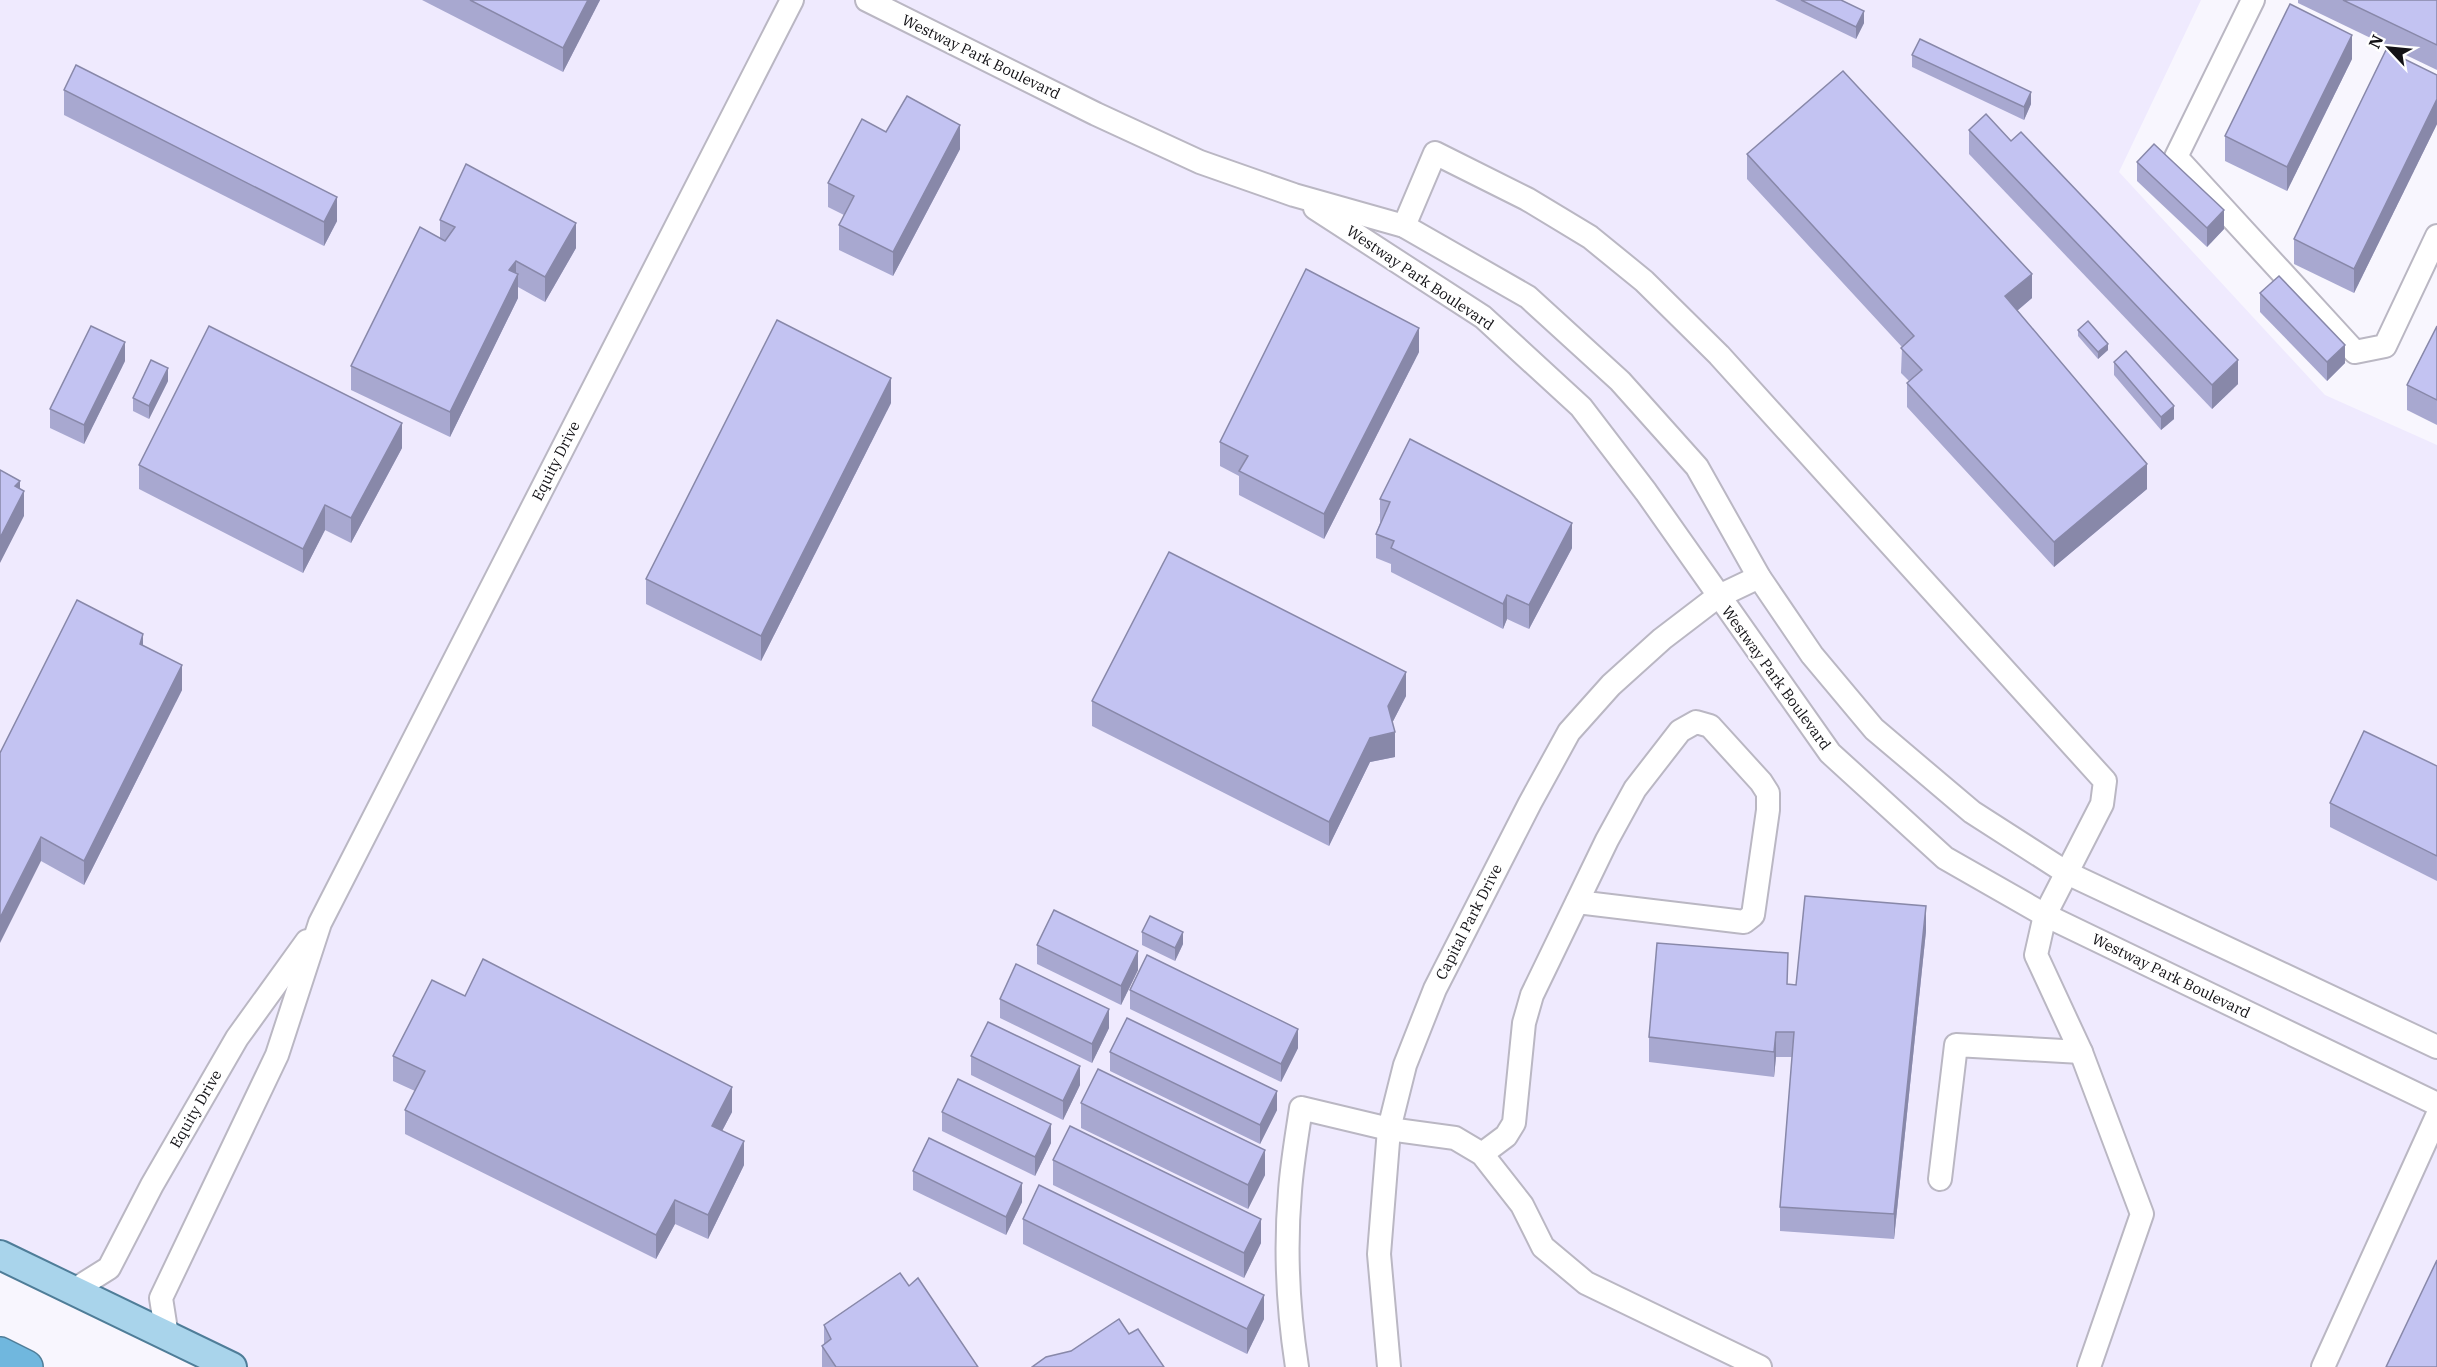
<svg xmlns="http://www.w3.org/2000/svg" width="2437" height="1367" font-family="'IBM Plex Serif',serif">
	<rect width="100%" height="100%" fill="#f8f6fe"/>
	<path fill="#efeafe" d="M 0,0 L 2201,0 L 2119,172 L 2325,395 L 2437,445 L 2437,1367 L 232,1367 L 0,1255 Z"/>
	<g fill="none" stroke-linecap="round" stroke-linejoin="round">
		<g stroke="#bab7c3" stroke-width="26">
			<g id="minor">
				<path d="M 867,0 L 1096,114 L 1200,162 L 1294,195 L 1404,226 L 1528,297 L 1620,381 L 1697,467 L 1759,577 L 1812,655 L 1874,729 L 1972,812 L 2067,873 L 2437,1047"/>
				<path d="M 2253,0 L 2176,157 L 2355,352 L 2385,346 L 2437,236"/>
				<path d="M 1315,208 L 1483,317 L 1581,407 L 1646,492 L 1830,753 L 1945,858 L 2045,915 L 2437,1104"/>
				<path d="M 1404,226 L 1435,153 L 1527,199 L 1590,237 L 1644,281 L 1719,355 L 2105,781 L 2102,804 L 2045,915 L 2036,955 L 2081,1052 L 2142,1214 L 2089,1367"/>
				<path d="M 1482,1154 L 1506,1136 L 1514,1123 L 1524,1023 L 1532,995 L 1607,840 L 1635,789 L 1680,731 L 1696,722 L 1710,726 L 1761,782 L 1768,793 L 1768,810 L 1753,915 L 1744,922 L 1577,902"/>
				<path d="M 1940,1179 L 1956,1045 L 2081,1052"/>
				<path d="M 74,1290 L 109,1268 L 152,1185 L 237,1038 L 307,941"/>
				<path d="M 167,1336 L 161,1298 L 277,1055 L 320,923 L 792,0"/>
				<path d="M 1297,1367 C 1288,1309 1285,1249 1290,1191 C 1292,1163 1297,1135 1301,1108 L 1389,1129 L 1455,1138 L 1482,1154 L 1522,1205 L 1543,1247 L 1586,1283 L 1760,1367"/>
				<path d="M 1389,1367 L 1379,1254 L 1389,1129 L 1405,1065 L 1435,989 L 1530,803 L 1569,732 L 1611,685 L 1662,639 L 1717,597 L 1759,577"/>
				<path d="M 2323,1367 L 2437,1116"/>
			</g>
		</g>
		<g stroke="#4f7d98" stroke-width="32">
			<path id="major" d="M 0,1255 L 232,1367"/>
		</g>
		<g stroke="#4f7d98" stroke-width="36">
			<path id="highway" d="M 0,1354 L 26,1367"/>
		</g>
		<use href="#minor" stroke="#fff" stroke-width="22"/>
		<use href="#major" stroke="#a9d4eb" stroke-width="28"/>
		<use href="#highway" stroke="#70b7de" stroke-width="33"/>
	</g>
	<g fill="#a8a8d0">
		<path d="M 422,0 L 600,0 L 563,72 Z"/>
		<path d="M 1775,0 L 1841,0 L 1864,23 L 1856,39 Z"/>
		<path d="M 2298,0 L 2437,0 L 2437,70 L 2298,3 Z"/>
		<path d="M 1912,55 L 2031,104 L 2024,120 L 1912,67 Z"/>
		<path d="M 2352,59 L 2287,191 L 2225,161 L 2225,136 Z"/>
		<path d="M 2437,75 L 2437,124 L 2354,293 L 2294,264 L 2294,239 Z"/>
		<path d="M 64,90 L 337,221 L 324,246 L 64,115 Z"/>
		<path d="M 1969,130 L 2238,384 L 2212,409 L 1969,154 Z"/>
		<path d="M 886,132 L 960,149 L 893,276 L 839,250 L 839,225 L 844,215 L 828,207 L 828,183 Z"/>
		<path d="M 1747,154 L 2032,298 L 2017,311 L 2147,489 L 2054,567 L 1907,407 L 1907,383 L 1909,381 L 1901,373 L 1902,347 L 1747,179 Z"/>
		<path d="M 2137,162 L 2224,229 L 2207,247 L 2137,181 Z"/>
		<path d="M 440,220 L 576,248 L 545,302 L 518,287 L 518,298 L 450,437 L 351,390 L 351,366 L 440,238 Z"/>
		<path d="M 2260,293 L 2345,363 L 2327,381 L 2260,312 Z"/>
		<path d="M 2437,326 L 2437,425 L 2407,410 L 2407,385 Z"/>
		<path d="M 2078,330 L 2108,350 L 2098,359 L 2078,336 Z"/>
		<path d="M 1419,352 L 1324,539 L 1239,495 L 1239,476 L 1220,466 L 1220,442 Z"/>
		<path d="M 125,361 L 84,444 L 50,428 L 50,409 Z"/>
		<path d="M 2114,362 L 2174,419 L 2161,430 L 2114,375 Z"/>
		<path d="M 168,381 L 149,419 L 133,411 L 133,398 Z"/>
		<path d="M 891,403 L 761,661 L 646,604 L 646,579 Z"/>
		<path d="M 402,448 L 351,543 L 325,530 L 303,573 L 139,489 L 139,465 Z"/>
		<path d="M 1380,499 L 1572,548 L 1529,629 L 1507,619 L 1503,629 L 1391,572 L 1391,564 L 1376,558 L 1376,534 L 1380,523 Z"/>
		<path d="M 143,646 L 182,690 L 84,885 L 41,861 L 0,753 Z"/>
		<path d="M 1406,696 L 1392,723 L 1395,757 L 1370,762 L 1329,846 L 1092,726 L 1092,701 Z"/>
		<path d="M 2437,766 L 2437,881 L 2330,827 L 2330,803 Z"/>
		<path d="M 1926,931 L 1894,1239 L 1780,1231 L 1780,1207 L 1792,1057 L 1776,1057 L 1774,1077 L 1649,1062 L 1649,1037 L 1788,984 L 1796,985 Z"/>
		<path d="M 1142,932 L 1183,944 L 1175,961 L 1142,945 Z"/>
		<path d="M 1037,945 L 1138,970 L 1121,1005 L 1037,964 Z"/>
		<path d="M 1130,990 L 1298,1048 L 1281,1082 L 1130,1009 Z"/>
		<path d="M 465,996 L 732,1112 L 722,1131 L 744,1165 L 708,1239 L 675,1224 L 656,1259 L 405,1134 L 405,1110 L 415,1091 L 393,1081 L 393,1056 Z"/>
		<path d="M 1000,999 L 1109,1028 L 1092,1063 L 1000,1018 Z"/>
		<path d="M 1110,1052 L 1277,1110 L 1260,1144 L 1110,1071 Z"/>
		<path d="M 971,1056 L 1080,1085 L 1063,1120 L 971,1075 Z"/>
		<path d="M 1081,1103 L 1265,1175 L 1248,1209 L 1081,1128 Z"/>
		<path d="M 942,1112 L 1051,1143 L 1035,1176 L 942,1131 Z"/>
		<path d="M 1053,1160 L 1261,1243 L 1244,1278 L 1053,1185 Z"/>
		<path d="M 913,1171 L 1022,1202 L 1006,1235 L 913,1190 Z"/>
		<path d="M 1023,1219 L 1264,1319 L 1247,1354 L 1023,1244 Z"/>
		<path d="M 909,1286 L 978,1367 L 822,1367 L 822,1346 L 824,1344 L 824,1325 Z"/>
	</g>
	<g fill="#8888a9">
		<path d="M 588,0 L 600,0 L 563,72 L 563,48 Z"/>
		<path d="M 1864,11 L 1864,23 L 1856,39 L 1856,27 Z"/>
		<path d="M 2352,35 L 2352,59 L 2287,191 L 2287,167 Z"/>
		<path d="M 2031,92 L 2031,104 L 2024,120 L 2024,107 Z"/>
		<path d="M 2437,99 L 2437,124 L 2354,293 L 2354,269 Z"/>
		<path d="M 960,125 L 960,149 L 893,276 L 893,252 Z"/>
		<path d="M 337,197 L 337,221 L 324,246 L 324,222 Z"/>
		<path d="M 2224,210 L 2224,229 L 2207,247 L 2207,228 Z"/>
		<path d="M 576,223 L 576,248 L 545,302 L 545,277 Z"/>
		<path d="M 516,261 L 516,277 L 518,274 L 518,298 L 450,437 L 450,412 L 509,270 Z"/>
		<path d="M 2032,274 L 2032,298 L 2005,321 L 2005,296 Z"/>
		<path d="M 1419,328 L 1419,352 L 1324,539 L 1324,514 Z"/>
		<path d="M 125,342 L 125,361 L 84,444 L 84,425 Z"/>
		<path d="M 2108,344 L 2108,350 L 2098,359 L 2098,352 Z"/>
		<path d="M 2345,345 L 2345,363 L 2327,381 L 2327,362 Z"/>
		<path d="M 2238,360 L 2238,384 L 2212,409 L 2212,385 Z"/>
		<path d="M 168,368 L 168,381 L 149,419 L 149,406 Z"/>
		<path d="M 891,378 L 891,403 L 761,661 L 761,636 Z"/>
		<path d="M 2174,406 L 2174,419 L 2161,430 L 2161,417 Z"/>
		<path d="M 402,423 L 402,448 L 351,543 L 351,518 Z"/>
		<path d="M 2147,464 L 2147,489 L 2054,567 L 2054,542 Z"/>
		<path d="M 20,481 L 20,498 L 24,491 L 24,516 L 0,563 L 0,538 L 15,486 Z"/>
		<path d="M 325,505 L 325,530 L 303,573 L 303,549 Z"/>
		<path d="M 1572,523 L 1572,548 L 1529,629 L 1529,605 Z"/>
		<path d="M 1507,595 L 1507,619 L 1503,629 L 1503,604 Z"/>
		<path d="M 143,634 L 143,659 L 140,644 Z"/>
		<path d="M 182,665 L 182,690 L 84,885 L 84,861 Z"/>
		<path d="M 1406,672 L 1406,696 L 1388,731 L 1388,706 Z"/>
		<path d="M 1395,732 L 1395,757 L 1370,762 L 1329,846 L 1329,822 L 1370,738 Z"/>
		<path d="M 41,837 L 41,861 L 0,943 L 0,918 Z"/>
		<path d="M 1926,906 L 1926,931 L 1894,1239 L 1894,1214 Z"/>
		<path d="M 1183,932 L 1183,944 L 1175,961 L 1175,948 Z"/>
		<path d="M 1138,951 L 1138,970 L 1121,1005 L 1121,986 Z"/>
		<path d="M 1109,1009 L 1109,1028 L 1092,1063 L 1092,1044 Z"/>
		<path d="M 1298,1029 L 1298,1048 L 1281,1082 L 1281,1064 Z"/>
		<path d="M 1776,1032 L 1776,1057 L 1774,1077 L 1774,1052 Z"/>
		<path d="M 1080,1066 L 1080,1085 L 1063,1120 L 1063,1101 Z"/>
		<path d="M 732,1087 L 732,1112 L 712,1150 L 712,1126 Z"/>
		<path d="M 1277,1091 L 1277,1110 L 1260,1144 L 1260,1125 Z"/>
		<path d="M 1051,1124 L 1051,1143 L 1035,1176 L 1035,1157 Z"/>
		<path d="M 744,1141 L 744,1165 L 708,1239 L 708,1215 Z"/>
		<path d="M 1265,1150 L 1265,1175 L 1248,1209 L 1248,1185 Z"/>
		<path d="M 1022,1183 L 1022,1202 L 1006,1235 L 1006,1217 Z"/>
		<path d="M 675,1200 L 675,1224 L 656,1259 L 656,1235 Z"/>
		<path d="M 1261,1219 L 1261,1243 L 1244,1278 L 1244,1253 Z"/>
		<path d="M 1264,1295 L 1264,1319 L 1247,1354 L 1247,1329 Z"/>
	</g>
	<g fill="#c3c3f2" stroke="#8888a9" stroke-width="1.5">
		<path d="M 470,0 L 588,0 L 563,48 Z"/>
		<path d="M 1801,0 L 1841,0 L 1864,11 L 1856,27 Z"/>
		<path d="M 2343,0 L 2437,0 L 2437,45 Z"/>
		<path d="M 2290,4 L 2352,35 L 2287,167 L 2225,136 Z"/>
		<path d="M 1920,39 L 2031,92 L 2024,107 L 1912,55 Z"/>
		<path d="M 2386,50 L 2437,75 L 2437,99 L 2354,269 L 2294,239 Z"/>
		<path d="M 76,65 L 337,197 L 324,222 L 64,90 Z"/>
		<path d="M 1843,71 L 2032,274 L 2005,296 L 2147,464 L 2054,542 L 1907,383 L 1922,370 L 1901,348 L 1914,336 L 1747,154 Z"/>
		<path d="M 907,96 L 960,125 L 893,252 L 839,225 L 854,196 L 828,183 L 862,119 L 886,132 Z"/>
		<path d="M 1986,114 L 2011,141 L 2021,132 L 2238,360 L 2212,385 L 1969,130 Z"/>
		<path d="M 2154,144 L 2224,210 L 2207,228 L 2137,162 Z"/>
		<path d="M 466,164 L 576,223 L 545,277 L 516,261 L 509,270 L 518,274 L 450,412 L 351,366 L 420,227 L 445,241 L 455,227 L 440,220 Z"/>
		<path d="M 1306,269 L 1419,328 L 1324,514 L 1239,471 L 1248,456 L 1220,442 Z"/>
		<path d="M 2279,276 L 2345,345 L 2327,362 L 2260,293 Z"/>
		<path d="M 777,320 L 891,378 L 761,636 L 646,579 Z"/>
		<path d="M 2088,321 L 2108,344 L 2098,352 L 2078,330 Z"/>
		<path d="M 91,326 L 125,342 L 84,425 L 50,409 Z"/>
		<path d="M 209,326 L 402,423 L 351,518 L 325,505 L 303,549 L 139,465 Z"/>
		<path d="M 2437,326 L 2437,400 L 2407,385 Z"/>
		<path d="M 2126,351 L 2174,406 L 2161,417 L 2114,362 Z"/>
		<path d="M 151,360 L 168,368 L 149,406 L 133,398 Z"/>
		<path d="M 1410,439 L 1572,523 L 1529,605 L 1507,595 L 1503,604 L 1391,548 L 1394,541 L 1376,534 L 1390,502 L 1380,499 Z"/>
		<path d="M 0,470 L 20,481 L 15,486 L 24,491 L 0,538 Z"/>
		<path d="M 1169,552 L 1406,672 L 1388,706 L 1395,732 L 1370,738 L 1329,822 L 1092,701 Z"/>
		<path d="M 77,600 L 143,634 L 140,644 L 182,665 L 84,861 L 41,837 L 0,918 L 0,753 Z"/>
		<path d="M 2364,731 L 2437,766 L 2437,856 L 2330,803 Z"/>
		<path d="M 1805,896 L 1926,906 L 1894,1214 L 1780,1207 L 1794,1032 L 1776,1032 L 1774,1052 L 1649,1037 L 1657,943 L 1788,953 L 1787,984 L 1796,985 Z"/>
		<path d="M 1054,910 L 1138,951 L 1121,986 L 1037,945 Z"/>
		<path d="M 1150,916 L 1183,932 L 1175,948 L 1142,932 Z"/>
		<path d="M 1147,955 L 1298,1029 L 1281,1064 L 1130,990 Z"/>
		<path d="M 483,959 L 732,1087 L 712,1126 L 744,1141 L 708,1215 L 675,1200 L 656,1235 L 405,1110 L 425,1071 L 393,1056 L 432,980 L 465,996 Z"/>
		<path d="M 1016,964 L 1109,1009 L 1092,1044 L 1000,999 Z"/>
		<path d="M 1127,1018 L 1277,1091 L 1260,1125 L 1110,1052 Z"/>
		<path d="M 988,1022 L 1080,1066 L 1063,1101 L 971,1056 Z"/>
		<path d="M 1098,1069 L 1265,1150 L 1248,1185 L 1081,1103 Z"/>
		<path d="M 958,1079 L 1051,1124 L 1035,1157 L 942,1112 Z"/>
		<path d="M 1070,1126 L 1261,1219 L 1244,1253 L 1053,1160 Z"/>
		<path d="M 929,1138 L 1022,1183 L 1006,1217 L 913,1171 Z"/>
		<path d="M 1039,1185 L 1264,1295 L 1247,1329 L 1023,1219 Z"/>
		<path d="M 2437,1260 L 2437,1367 L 2386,1367 Z"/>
		<path d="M 900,1273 L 909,1286 L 918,1278 L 978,1367 L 836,1367 L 822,1346 L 831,1339 L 824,1325 Z"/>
		<path d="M 1119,1319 L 1129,1334 L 1138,1329 L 1164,1367 L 1032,1367 L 1046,1357 L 1071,1351 Z"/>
	</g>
	<g text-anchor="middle" stroke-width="5" stroke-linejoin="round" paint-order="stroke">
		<g font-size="15" fill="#131216" stroke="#fff">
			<text transform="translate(981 57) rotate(26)" y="5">Westway Park Boulevard</text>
			<text transform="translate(1420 278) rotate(34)" y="5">Westway Park Boulevard</text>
			<text transform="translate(556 461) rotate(-63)" y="5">Equity Drive</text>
			<text transform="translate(1776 678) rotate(54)" y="5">Westway Park Boulevard</text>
			<text transform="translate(1469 922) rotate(-63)" y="5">Capital Park Drive</text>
			<text transform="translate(2171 976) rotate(26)" y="5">Westway Park Boulevard</text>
			<text transform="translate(196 1109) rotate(-60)" y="5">Equity Drive</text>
		</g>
	</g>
	<g transform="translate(2389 48) rotate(296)" stroke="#ffffff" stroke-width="4.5" paint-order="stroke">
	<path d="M0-4.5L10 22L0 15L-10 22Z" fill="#131216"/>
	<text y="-9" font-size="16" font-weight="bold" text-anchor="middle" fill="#131216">N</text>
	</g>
</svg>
